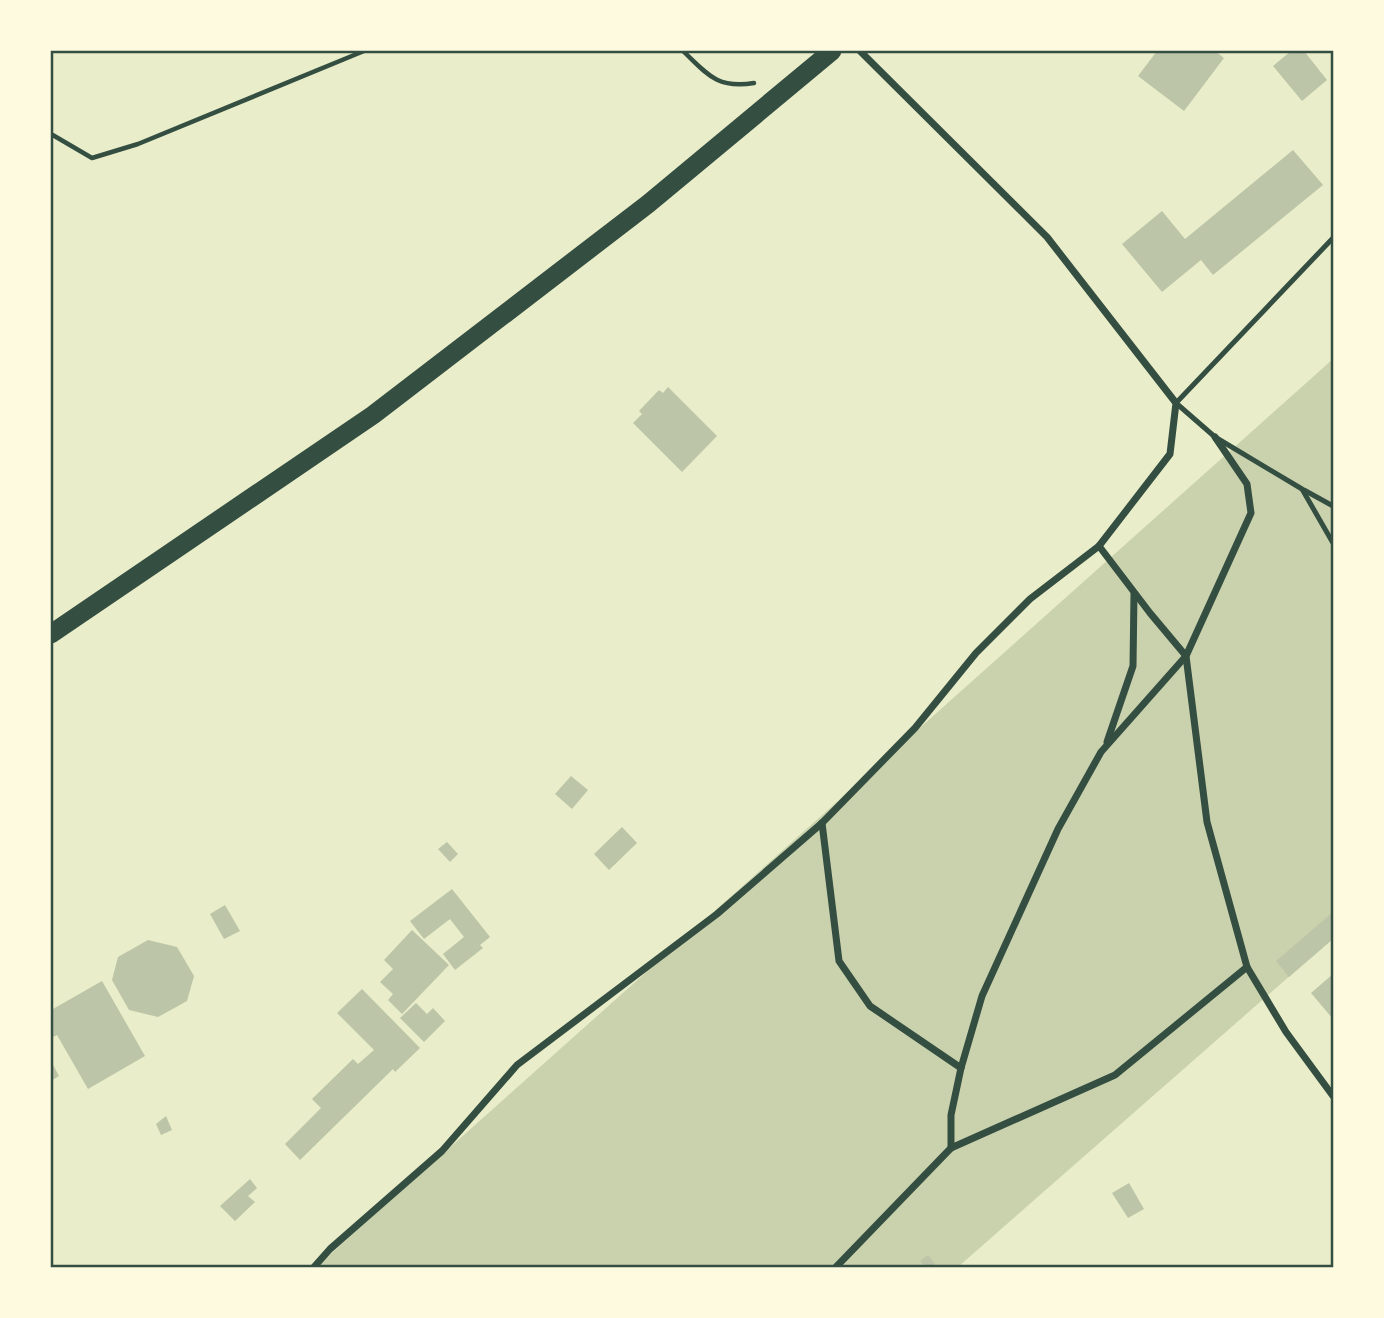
<svg xmlns="http://www.w3.org/2000/svg" width="1384" height="1318" font-family="Georgia,serif">
	<rect width="100%" height="100%" fill="#e9edc9"/>
	<path fill="#cad2ad" d="M 1333,359 L 1333,938 L 958,1267 L 316,1267 Z"/>
	<g fill="#bcc5a7">
		<path d="M 1157,51 L 1215,51 L 1224,58 L 1184,111 L 1138,76 Z"/>
		<path d="M 1291,51 L 1304,51 L 1327,80 L 1302,101 L 1273,66 Z"/>
		<path d="M 1293,150 L 1323,185 L 1213,275 L 1201,260 L 1162,292 L 1122,244 L 1162,211 L 1185,239 Z"/>
		<path d="M 668,387 L 717,436 L 682,472 L 633,423 L 642,414 L 639,411 L 659,390 L 663,393 Z"/>
		<path d="M 571,776 L 588,790 L 572,809 L 555,794 Z"/>
		<path d="M 622,827 L 637,843 L 609,870 L 594,854 Z"/>
		<path d="M 447,842 L 458,854 L 450,862 L 438,849 Z"/>
		<path d="M 452,889 L 490,937 L 480,945 L 483,948 L 455,970 L 443,954 L 464,937 L 450,919 L 424,939 L 410,921 Z"/>
		<path d="M 225,905 L 240,931 L 224,939 L 210,914 Z"/>
		<path d="M 1333,912 L 1333,939 L 1289,977 L 1276,961 Z"/>
		<path d="M 412,930 L 449,965 L 402,1014 L 388,1000 L 393,994 L 380,982 L 393,969 L 384,960 Z"/>
		<path d="M 148,940 L 177,947 L 194,976 L 187,1001 L 158,1017 L 129,1010 L 112,980 L 118,957 Z"/>
		<path d="M 1333,974 L 1333,1019 L 1311,993 Z"/>
		<path d="M 102,981 L 145,1056 L 88,1089 L 57,1035 L 51,1038 L 51,1006 L 53,1009 Z"/>
		<path d="M 362,989 L 420,1048 L 395,1072 L 393,1069 L 300,1160 L 285,1144 L 321,1108 L 312,1099 L 353,1059 L 358,1064 L 374,1050 L 337,1013 Z"/>
		<path d="M 416,1003 L 427,1014 L 433,1008 L 445,1021 L 424,1042 L 400,1018 Z"/>
		<path d="M 51,1061 L 59,1076 L 51,1081 Z"/>
		<path d="M 166,1116 L 172,1130 L 161,1135 L 156,1124 Z"/>
		<path d="M 250,1179 L 257,1188 L 248,1196 L 255,1202 L 235,1221 L 220,1206 Z"/>
		<path d="M 1129,1183 L 1144,1209 L 1128,1218 L 1112,1193 Z"/>
		<path d="M 928,1255 L 935,1264 L 931,1267 L 925,1267 L 920,1261 Z"/>
	</g>
	<g fill="none" stroke-linecap="round" stroke-linejoin="round">
		<g stroke="#344e41" stroke-width="4.5">
			<path d="M 683,51 C 707,74 717,89 754,83"/>
			<path d="M 51,134 L 92,158 L 138,144 L 364,51"/>
		</g>
		<g stroke="#344e41" stroke-width="5">
			<path d="M 1333,238 L 1176,403 L 1215,437 L 1302,489 L 1333,543"/>
			<path d="M 1304,490 L 1333,506"/>
		</g>
		<g stroke="#344e41" stroke-width="7">
			<path d="M 860,51 L 1047,237 L 1176,403 L 1170,454 L 1099,546 L 1150,613 L 1186,656 L 1207,822 L 1247,967 L 1286,1032 L 1333,1096"/>
			<path d="M 1107,742 L 1133,666 L 1134,594"/>
			<path d="M 822,823 L 839,961 L 870,1006 L 961,1068"/>
			<path d="M 951,1148 L 951,1115 L 961,1068 L 982,996 L 1058,829 L 1101,752 L 1186,656 L 1251,513 L 1247,484 L 1215,437"/>
			<path d="M 314,1267 L 330,1249 L 442,1151 L 517,1065 L 717,914 L 822,823 L 915,728 L 976,653 L 1030,599 L 1099,546"/>
			<path d="M 836,1267 L 951,1148 L 1115,1075 L 1247,967"/>
		</g>
		<path stroke="#344e41" stroke-width="19" d="M 51,634 L 373,415 L 648,204 L 832,51"/>
	</g>
	<rect width="1384" height="1318" fill="none" stroke="#fefae0" stroke-width="105"/>
	<rect x="52" y="52" width="1280" height="1214" fill="none" stroke="#344e41" stroke-width="2.5"/>
</svg>
